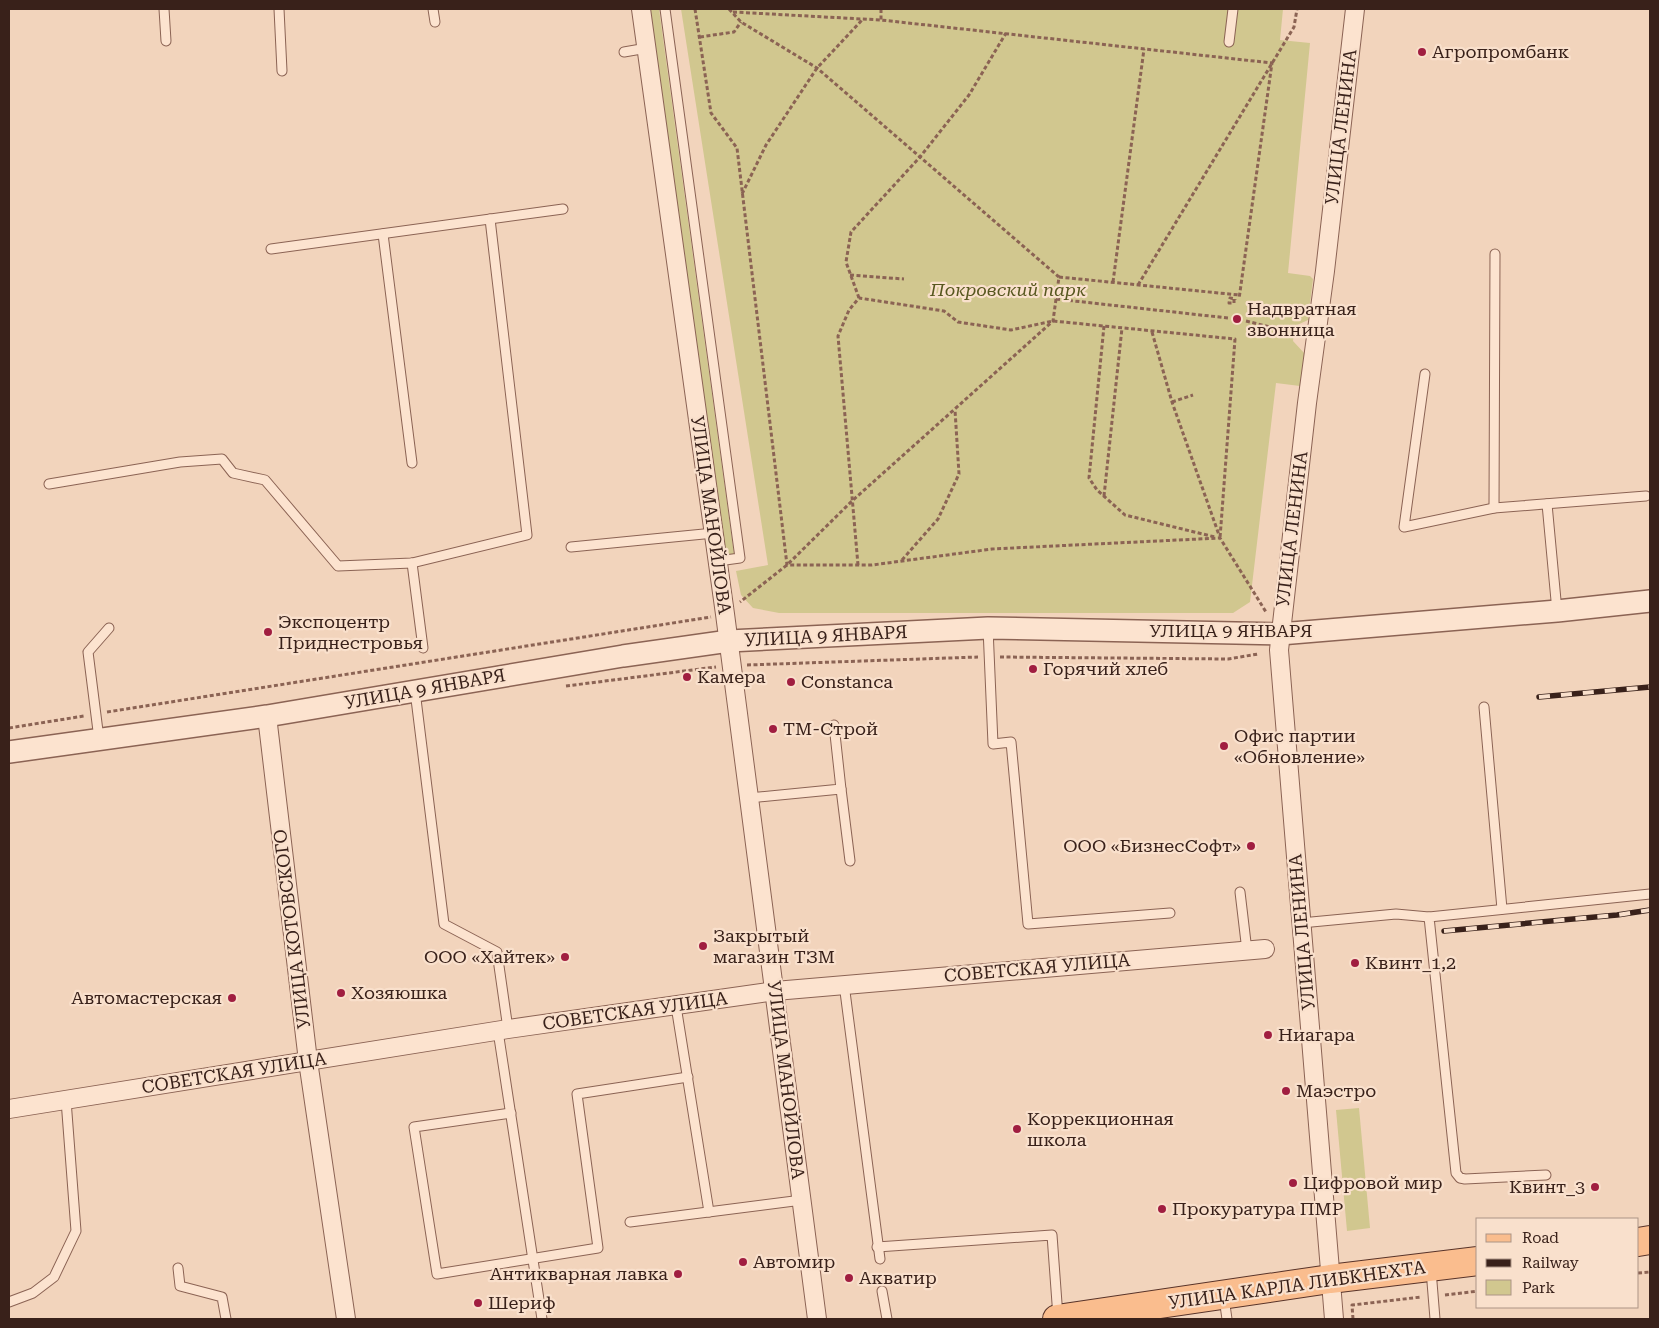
<svg xmlns="http://www.w3.org/2000/svg" width="1659" height="1328" font-family="'Roboto Serif',serif">
	<rect width="100%" height="100%" fill="#f2d4bc"/>
	<g fill="#d1c78f">
		<path d="M 650,9 L 659,9 L 734,554 L 725,556 Z"/>
		<path d="M 681,9 L 1283,9 L 1280,40 L 1310,43 L 1288,273 L 1310,276 L 1313,279 L 1308,320 L 1295,326 L 1293,341 L 1305,354 L 1300,386 L 1276,383 L 1250,602 L 1233,613 L 779,613 L 753,608 L 741,595 L 736,571 L 768,565 Z"/>
		<path d="M 1359,1108 L 1370,1228 L 1347,1231 L 1336,1110 Z"/>
	</g>
	<g fill="none" stroke-linecap="round" stroke-linejoin="round">
		<g stroke="#8b6354" stroke-width="11">
			<g id="service">
				<path d="M 164,9 L 166,41"/>
				<path d="M 279,9 L 282,71"/>
				<path d="M 433,9 L 435,22"/>
				<path d="M 665,9 L 740,558 L 718,561"/>
				<path d="M 1229,42 L 1233,9"/>
				<path d="M 624,52 L 647,48"/>
				<path d="M 383,234 L 412,463"/>
				<path d="M 271,249 L 563,209"/>
				<path d="M 1425,374 L 1404,527 L 1494,508 L 1646,496"/>
				<path d="M 49,484 L 180,462 L 222,459 L 233,473 L 265,480 L 338,566 L 412,563 L 527,535 L 490,219"/>
				<path d="M 1547,504 L 1557,611"/>
				<path d="M 1494,508 L 1495,254"/>
				<path d="M 571,547 L 714,533"/>
				<path d="M 412,563 L 423,648"/>
				<path d="M 988,628 L 993,744 L 1011,742 L 1028,924 L 1170,913"/>
				<path d="M 415,691 L 444,924 L 497,952 L 508,1029"/>
				<path d="M 1484,707 L 1502,909"/>
				<path d="M 99,739 L 88,652 L 109,628"/>
				<path d="M 841,789 L 850,861"/>
				<path d="M 749,798 L 841,789 L 834,725"/>
				<path d="M 1240,892 L 1247,951"/>
				<path d="M 1301,923 L 1396,914 L 1429,917"/>
				<path d="M 844,984 L 880,1259"/>
				<path d="M 676,1006 L 709,1212"/>
				<path d="M 498,1031 L 542,1319"/>
				<path d="M 511,1113 L 414,1127 L 437,1274 L 598,1248 L 577,1094 L 688,1077"/>
				<path d="M 1546,1175 L 1465,1179 L 1460,1178 L 1456,1173 L 1429,917 L 1650,894"/>
				<path d="M 630,1222 L 802,1200"/>
				<path d="M 877,1247 L 1052,1235 L 1058,1317"/>
				<path d="M 178,1268 L 180,1286 L 222,1297 L 226,1319"/>
				<path d="M 1431,1270 L 1435,1319"/>
				<path d="M 882,1291 L 887,1319"/>
				<path d="M 1224,1298 L 1227,1319"/>
				<path d="M 9,1302 L 33,1293 L 54,1277 L 76,1231 L 66,1100"/>
			</g>
		</g>
		<g stroke="#8b6354" stroke-width="20">
			<g id="minor">
				<path d="M 641,9 L 725,614 L 817,1319"/>
				<path d="M 267,716 L 308,1061 L 346,1319"/>
				<path d="M 9,1109 L 508,1029 L 775,991 L 1265,949"/>
				<path d="M 1334,1319 L 1279,650 L 1307,403 L 1325,271 L 1355,9"/>
			</g>
		</g>
		<g stroke="#8b6354" stroke-width="24">
			<path id="tertiary" d="M 9,752 L 267,716 L 623,656 L 729,641 L 988,628 L 1280,634 L 1557,611 L 1650,601"/>
		</g>
		<g stroke="#583329" stroke-width="30">
			<g id="primary">
				<path d="M 1638,1242 L 1650,1240"/>
				<path d="M 1057,1319 L 1330,1279 L 1478,1261"/>
			</g>
		</g>
		<g stroke="#8b6354" stroke-width="3" stroke-dasharray="4 2.5" stroke-linecap="butt">
			<path d="M 695,9 L 711,113 L 737,148 L 787,565 L 872,565 L 992,549 L 1220,538 L 1266,612"/>
			<path d="M 729,9 L 741,22 L 817,68 L 1059,277 L 1053,321 L 852,501 L 787,565 L 740,602"/>
			<path d="M 881,9 L 881,20"/>
			<path d="M 733,12 L 881,20 L 1272,63 L 1239,299"/>
			<path d="M 700,37 L 734,32 L 741,22"/>
			<path d="M 742,194 L 766,145 L 817,68 L 863,19"/>
			<path d="M 850,275 L 904,279"/>
			<path d="M 1059,277 L 1239,295"/>
			<path d="M 1113,282 L 1144,49"/>
			<path d="M 1138,285 L 1294,27 L 1297,9"/>
			<path d="M 859,298 L 846,262 L 851,232 L 920,157 L 969,95 L 1006,33"/>
			<path d="M 1056,299 L 1228,318"/>
			<path d="M 1234,299 L 1234,303 L 1229,303 L 1230,298 L 1235,299 L 1235,300"/>
			<path d="M 1246,321 L 1290,332"/>
			<path d="M 1104,326 L 1089,478 L 1097,490 L 1125,515 L 1215,537"/>
			<path d="M 1152,332 L 1172,402 L 1219,535"/>
			<path d="M 1172,402 L 1193,395"/>
			<path d="M 1104,496 L 1122,328"/>
			<path d="M 902,560 L 938,519 L 959,474 L 955,410"/>
			<path d="M 858,565 L 838,336 L 849,310 L 859,298 L 944,311 L 958,322 L 1011,330 L 1053,321 L 1235,339 L 1220,538"/>
			<path d="M 1000,657 L 1228,659 L 1258,654"/>
			<path d="M 747,665 L 978,657"/>
			<path d="M 566,686 L 716,667"/>
			<path d="M 107,712 L 711,617"/>
			<path d="M 9,728 L 84,716"/>
			<path d="M 1638,1273 L 1650,1272"/>
			<path d="M 1445,1295 L 1478,1291"/>
			<path d="M 1353,1319 L 1352,1305 L 1421,1297"/>
		</g>
		<use href="#service" stroke="#fce3cf" stroke-width="9"/>
		<use href="#minor" stroke="#fce3cf" stroke-width="18"/>
		<use href="#tertiary" stroke="#fce3cf" stroke-width="21"/>
		<use href="#primary" stroke="#fabd8e" stroke-width="28"/>
		<g stroke="#39211a" stroke-width="5.5">
			<g id="rail">
				<path d="M 1539,697 L 1650,687"/>
				<path d="M 1444,931 L 1617,915 L 1650,910"/>
			</g>
		</g>
		<use href="#rail" stroke="#f9e0cc" stroke-width="4" stroke-dasharray="11" stroke-linecap="butt"/>
	</g>
	<g fill="#a01e40" stroke="#f9e0cc" stroke-width="2">
		<circle cx="1422" cy="52" r="5"/>
		<circle cx="1237" cy="319" r="5"/>
		<circle cx="268" cy="632" r="5"/>
		<circle cx="1033" cy="669" r="5"/>
		<circle cx="687" cy="677" r="5"/>
		<circle cx="791" cy="682" r="5"/>
		<circle cx="773" cy="729" r="5"/>
		<circle cx="1224" cy="746" r="5"/>
		<circle cx="1251" cy="846" r="5"/>
		<circle cx="703" cy="946" r="5"/>
		<circle cx="565" cy="957" r="5"/>
		<circle cx="1355" cy="963" r="5"/>
		<circle cx="341" cy="993" r="5"/>
		<circle cx="232" cy="998" r="5"/>
		<circle cx="1268" cy="1035" r="5"/>
		<circle cx="1286" cy="1091" r="5"/>
		<circle cx="1017" cy="1129" r="5"/>
		<circle cx="1293" cy="1183" r="5"/>
		<circle cx="1595" cy="1187" r="5"/>
		<circle cx="1162" cy="1209" r="5"/>
		<circle cx="743" cy="1262" r="5"/>
		<circle cx="678" cy="1274" r="5"/>
		<circle cx="849" cy="1278" r="5"/>
		<circle cx="478" cy="1303" r="5"/>
	</g>
	<g text-anchor="middle" stroke-width="4.5" stroke-linejoin="round" paint-order="stroke">
		<g font-size="18" fill="#39211a" stroke="#f9e0cc" text-anchor="start">
			<text x="1432" y="58">Агропромбанк</text>
			<text x="1247" y="315">Надвратная<tspan x="1247" dy="21">звонница</tspan></text>
			<text x="278" y="628">Экспоцентр<tspan x="278" dy="21">Приднестровья</tspan></text>
			<text x="1043" y="675">Горячий хлеб</text>
			<text x="697" y="683">Камера</text>
			<text x="801" y="688">Constanca</text>
			<text x="783" y="735">ТМ-Строй</text>
			<text x="1234" y="742">Офис партии<tspan x="1234" dy="21">«Обновление»</tspan></text>
			<text x="1241" y="852" text-anchor="end">ООО «БизнесСофт»</text>
			<text x="713" y="942">Закрытый<tspan x="713" dy="21">магазин ТЗМ</tspan></text>
			<text x="555" y="963" text-anchor="end">ООО «Хайтек»</text>
			<text x="1365" y="969">Квинт_1,2</text>
			<text x="351" y="999">Хозяюшка</text>
			<text x="222" y="1004" text-anchor="end">Автомастерская</text>
			<text x="1278" y="1041">Ниагара</text>
			<text x="1296" y="1097">Маэстро</text>
			<text x="1027" y="1125">Коррекционная<tspan x="1027" dy="21">школа</tspan></text>
			<text x="1303" y="1189">Цифровой мир</text>
			<text x="1585" y="1193" text-anchor="end">Квинт_3</text>
			<text x="1172" y="1215">Прокуратура ПМР</text>
			<text x="753" y="1268">Автомир</text>
			<text x="668" y="1280" text-anchor="end">Антикварная лавка</text>
			<text x="859" y="1284">Акватир</text>
			<text x="488" y="1309">Шериф</text>
		</g>
		<g font-size="18" fill="#39211a" stroke="#f9e0cc">
			<text transform="translate(1341 127) rotate(-83)" y="6">УЛИЦА ЛЕНИНА</text>
			<text transform="translate(711 515) rotate(82)" y="6">УЛИЦА МАНОЙЛОВА</text>
			<text transform="translate(1292 529) rotate(-83)" y="6">УЛИЦА ЛЕНИНА</text>
			<text x="1231" y="637">УЛИЦА 9 ЯНВАРЯ</text>
			<text transform="translate(826 636) rotate(-3)" y="6">УЛИЦА 9 ЯНВАРЯ</text>
			<text transform="translate(425 689) rotate(-10)" y="6">УЛИЦА 9 ЯНВАРЯ</text>
			<text transform="translate(292 929) rotate(-97)" y="6">УЛИЦА КОТОВСКОГО</text>
			<text transform="translate(1302 932) rotate(-95)" y="6">УЛИЦА ЛЕНИНА</text>
			<text transform="translate(1037 968) rotate(-5)" y="6">СОВЕТСКАЯ УЛИЦА</text>
			<text transform="translate(635 1011) rotate(-8)" y="6">СОВЕТСКАЯ УЛИЦА</text>
			<text transform="translate(234 1073) rotate(-9)" y="6">СОВЕТСКАЯ УЛИЦА</text>
			<text transform="translate(786 1080) rotate(83)" y="6">УЛИЦА МАНОЙЛОВА</text>
			<text transform="translate(1297 1285) rotate(-8)" y="6">УЛИЦА КАРЛА ЛИБКНЕХТА</text>
		</g>
		<g font-size="18" font-style="italic" fill="#57571f" stroke="#f9e0cc">
			<text x="1008" y="296">Покровский парк</text>
		</g>
	</g>
	<rect width="1659" height="1328" fill="none" stroke="#39211a" stroke-width="20"/>
	<rect x="1476" y="1218" width="162" height="90" fill="#f9e0cc" stroke="#ac9485"/>
	<rect x="1486" y="1234" width="25" height="8" fill="#fabd8e" stroke="#ac9485"/>
	<text x="1522" y="1243" font-size="15" fill="#39211a">Road</text>
	<rect x="1486" y="1259" width="25" height="8" fill="#39211a" stroke="#ac9485"/>
	<text x="1522" y="1268" font-size="15" fill="#39211a">Railway</text>
	<rect x="1486" y="1280" width="25" height="15" fill="#d1c78f" stroke="#ac9485"/>
	<text x="1522" y="1293" font-size="15" fill="#39211a">Park</text>
</svg>
